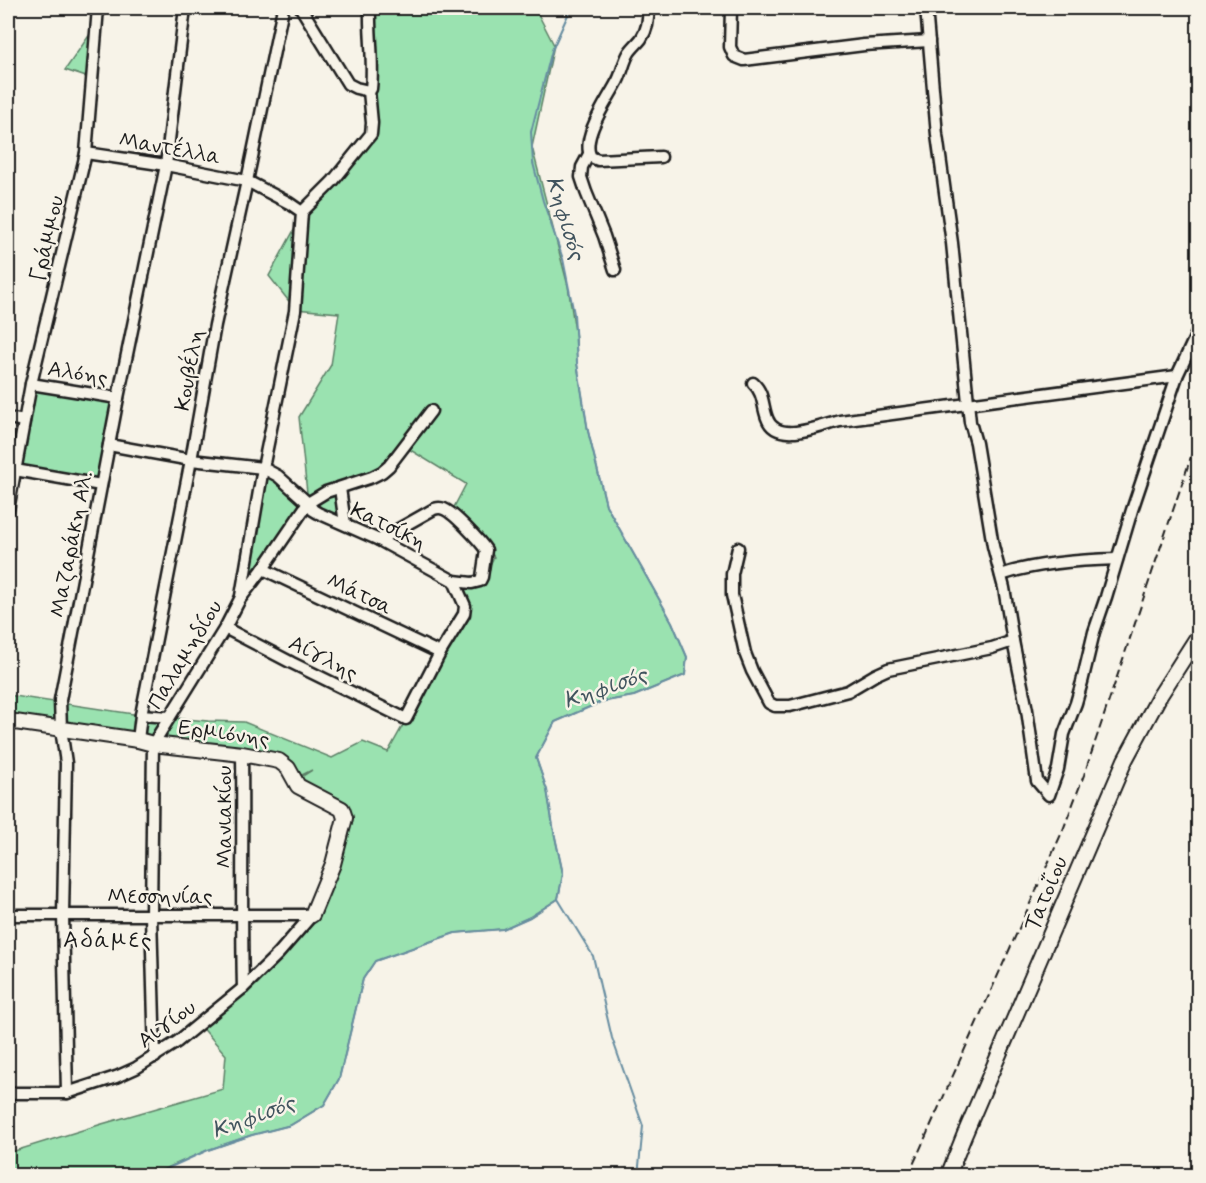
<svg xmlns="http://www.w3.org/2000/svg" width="1206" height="1183" font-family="Mynerve,sans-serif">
	<rect width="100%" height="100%" fill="#f7f3e8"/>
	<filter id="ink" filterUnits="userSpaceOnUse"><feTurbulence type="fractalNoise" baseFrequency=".0167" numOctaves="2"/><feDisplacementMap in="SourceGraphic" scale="12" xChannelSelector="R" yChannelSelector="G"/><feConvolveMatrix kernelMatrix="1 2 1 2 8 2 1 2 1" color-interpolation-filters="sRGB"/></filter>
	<g filter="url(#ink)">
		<g fill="#9ae2b0" stroke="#5b7f66" stroke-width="1.5">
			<path d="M 375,8 L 535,8 L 554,45 L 532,147 L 568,286 L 576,338 L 577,363 L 588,431 L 606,505 L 672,622 L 687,657 L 685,675 L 634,696 L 601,702 L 555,722 L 536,758 L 547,790 L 554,832 L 563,874 L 558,899 L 530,917 L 503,929 L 455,933 L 375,961 L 363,979 L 339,1079 L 324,1105 L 291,1125 L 252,1135 L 208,1150 L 151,1175 L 8,1175 L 8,1153 L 102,1124 L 223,1089 L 226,1055 L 200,1025 L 316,914 L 349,817 L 298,782 L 301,777 L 312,770 L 300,776 L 284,758 L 8,717 L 8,695 L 140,715 L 208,721 L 244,722 L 332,758 L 363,742 L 388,752 L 468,608 L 465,587 L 481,582 L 494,557 L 480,536 L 452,511 L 466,484 L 404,446 L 389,465 L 339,491 L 344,523 L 308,503 L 244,581 L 263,468 L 308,502 L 299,417 L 331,365 L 339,313 L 295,309 L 269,276 L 294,230 L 297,263 L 305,216 L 373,136 Z"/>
			<path d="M 97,24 L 92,79 L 65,70 Z"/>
			<path d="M 31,384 L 113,401 L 96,481 L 15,470 Z"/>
		</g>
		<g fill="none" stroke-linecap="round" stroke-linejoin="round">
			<g stroke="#668ca0" stroke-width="2">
				<path d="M 558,899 L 593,956 L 612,1038 L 643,1126 L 638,1176"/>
				<path d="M 151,1176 L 208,1150 L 252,1135 L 291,1125 L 324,1105 L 339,1079 L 363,979 L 375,961 L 455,933 L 503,929 L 530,917 L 558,899 L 563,874 L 554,832 L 547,790 L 536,758 L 555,722 L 601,702 L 634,696 L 685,675 L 687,657 L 672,622 L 606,505 L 588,431 L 577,363 L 574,314 L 563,259 L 543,201 L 533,163 L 531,132 L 552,50 L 571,8"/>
			</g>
			<g stroke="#1c1c1c" stroke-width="15">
				<g id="minor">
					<path d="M 301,8 L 348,84 L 356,88 L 369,91 L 371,89 C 374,62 369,35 370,8"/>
					<path d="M 648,8 C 649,19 648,29 641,39 C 637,44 632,48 629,53 C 623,63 622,75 616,84 C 607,101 580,139 591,157 L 598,160 L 661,157"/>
					<path d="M 731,8 L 730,47 L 734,56 L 744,60 L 864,45 L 929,41"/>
					<path d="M 926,8 L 937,135 L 952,243 L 970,422 L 976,443 L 993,546 L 1004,588 L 1013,641 L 1027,710 L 1037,781 L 1049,795 L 1058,769 L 1064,734 L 1076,703 L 1082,682 L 1094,632 L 1106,597 L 1132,510 L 1177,376 L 1198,331"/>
					<path d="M 86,153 L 166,165 L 247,181 L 289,203 L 302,212 L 295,311 L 263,468 L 241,596"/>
					<path d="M 589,154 L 582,167 L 581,177 L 586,192 L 604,236 L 615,270"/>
					<path d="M 302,212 L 333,181 L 371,134 L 372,123 L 369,91"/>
					<path d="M 753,383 C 764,393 762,405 767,418 C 776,445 820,426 840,421 L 1177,376"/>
					<path d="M 31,384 L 118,398"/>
					<path d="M 8,418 L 24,421"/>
					<path d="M 109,445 L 191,460 L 263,468 L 278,476 L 308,503 L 313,510 L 318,513 L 379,540 L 454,581"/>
					<path d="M 15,470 L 101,485"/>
					<path d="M 340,488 L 345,524"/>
					<path d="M 8,510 L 31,384 L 86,153 L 98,8"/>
					<path d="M 738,548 L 732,574 L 732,595 L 745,653 L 752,671 L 769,703 L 775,706 L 790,706 L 848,691 L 875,675 L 888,669 L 992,648 L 1013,641"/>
					<path d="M 263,569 L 440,653"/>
					<path d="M 1001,575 C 1035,563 1080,560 1117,559"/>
					<path d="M 225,628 L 292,663 L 406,719 L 440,653 L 464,614 L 465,606 L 454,581 L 472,583 L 480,581 L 482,577 L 486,550 C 480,541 454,513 444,509 C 439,507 438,508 434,509 L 379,540"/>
					<path d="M 141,715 L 169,717"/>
					<path d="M 138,740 L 141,715 L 191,460 L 215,325 L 247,181 L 283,8"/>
					<path d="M 242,754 C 243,832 241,910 243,988"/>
					<path d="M 8,915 L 312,915"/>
					<path d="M 155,1057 L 151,915 L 153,744 L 225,628 L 240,599 L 263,569 L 308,503 L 326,492 L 372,477 L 382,472 L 389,466 L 431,411"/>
					<path d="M 8,1093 L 67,1093 L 116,1077 L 136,1068 L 177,1042 L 243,988 L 278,954 L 312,915"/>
					<path d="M 67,1093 L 63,915 L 66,763 L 61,729 L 60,700 L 118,398 L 166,165 L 185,8"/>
				</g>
			</g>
			<g stroke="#1c1c1c" stroke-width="18">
				<g id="tertiary">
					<path d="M 8,721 L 138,740 L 153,744 L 242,754 L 279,761 L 288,768 L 298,786 L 342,809 L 345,818 L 333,864 L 312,915"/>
					<path d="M 948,1176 L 964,1136 L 1125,760 L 1159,697 L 1198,636"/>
				</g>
			</g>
			<use href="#minor" stroke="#f7f3e8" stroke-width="10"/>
			<use href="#tertiary" stroke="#f7f3e8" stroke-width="14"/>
			<path stroke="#1c1c1c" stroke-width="2" stroke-dasharray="9 4.5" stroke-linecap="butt" d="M 908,1176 L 1063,830 L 1084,775 L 1198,436"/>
		</g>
	</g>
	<g text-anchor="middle" stroke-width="5" stroke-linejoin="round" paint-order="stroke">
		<g font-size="22" fill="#1c1c1c" stroke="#f7f3e8">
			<text transform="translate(170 147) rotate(10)" y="8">Μαντέλλα</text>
			<text transform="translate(46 238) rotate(-77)" y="8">Γράμμου</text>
			<text transform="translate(188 370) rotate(-80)" y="8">Κουβέλη</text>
			<text transform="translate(78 372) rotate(10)" y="8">Αλόης</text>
			<text transform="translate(389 525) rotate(26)" y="8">Κατσίκη</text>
			<text transform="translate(70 544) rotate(-79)" y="8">Μαζαράκη Αλ.</text>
			<text transform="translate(360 593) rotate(25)" y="8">Μάτσα</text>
			<text transform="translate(184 654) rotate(-59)" y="8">Παλαμηδίου</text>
			<text transform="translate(324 657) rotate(27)" y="8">Αίγλης</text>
			<text transform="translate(224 732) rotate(8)" y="8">Ερμιόνης</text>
			<text transform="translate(223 817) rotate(-90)" y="8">Μανιακίου</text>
			<text transform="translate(1045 893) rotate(-67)" y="8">Τατοΐου</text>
			<text x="160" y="903">Μεσσηνίας</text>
			<text transform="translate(166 1023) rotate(-36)" y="8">Αιγίου</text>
		</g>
		<g font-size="24" font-style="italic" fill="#41545e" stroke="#f7f3e8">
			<text transform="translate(566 218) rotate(73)" y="8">Κηφισός</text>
			<text transform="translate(605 687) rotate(-19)" y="8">Κηφισός</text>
			<text transform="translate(253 1116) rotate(-20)" y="8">Κηφισός</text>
		</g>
		<g font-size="24" letter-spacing="1.5" fill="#1c1c1c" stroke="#f7f3e8">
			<text x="108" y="947">Αδάμες</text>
		</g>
	</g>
	<rect width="1206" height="1183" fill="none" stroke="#f7f3e8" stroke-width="30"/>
	<rect x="15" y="15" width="1176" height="1153" fill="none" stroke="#1c1c1c" stroke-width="2" filter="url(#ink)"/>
</svg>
